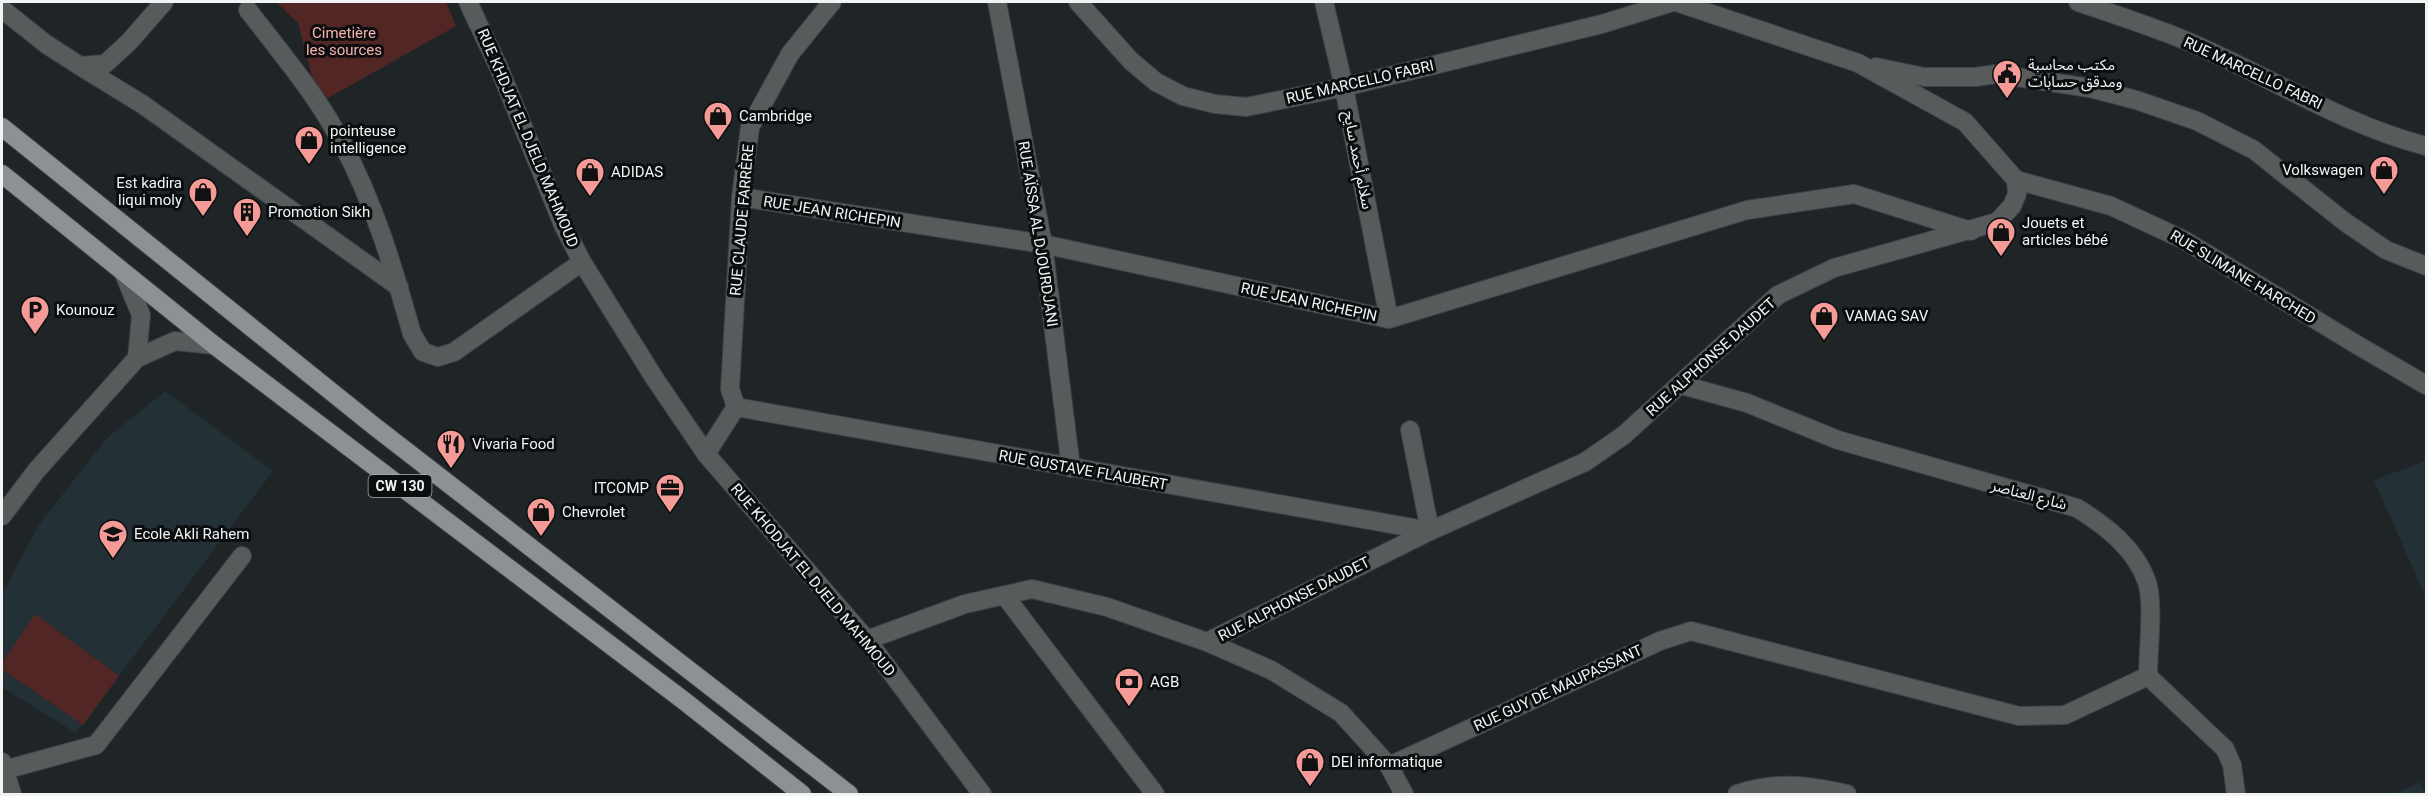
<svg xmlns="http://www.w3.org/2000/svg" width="2428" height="796" font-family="Roboto,'Noto Sans Arabic',sans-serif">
	<rect width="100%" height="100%" fill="#1f2527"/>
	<g fill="#233035">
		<path d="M 165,391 L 273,471 L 76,733 L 3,688 L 2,594 L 38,526 L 106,439 Z"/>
		<path d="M 2426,461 L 2426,598 L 2374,480 Z"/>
		<path d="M 2420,782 L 2426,794 L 2394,794 Z"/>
	</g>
	<g fill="#522625">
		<path d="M 276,2 L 446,2 L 456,26 L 319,103 L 298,23 Z"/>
		<path d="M 35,614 L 119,676 L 83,725 L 2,669 L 2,663 Z"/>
	</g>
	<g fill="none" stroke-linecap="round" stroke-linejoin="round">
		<g stroke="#3c4244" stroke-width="20">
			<g id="minor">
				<path d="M 997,2 L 1043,244 L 1071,468"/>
				<path d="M 1324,2 L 1344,87 L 1389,319"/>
				<path d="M 2,9 L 46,44 L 80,66 L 105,64 L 129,42 L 164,2"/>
				<path d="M 248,10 C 281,53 318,96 343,145 C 375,205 394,270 412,334 L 423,352 L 438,357 L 454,352 L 582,262"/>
				<path d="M 80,66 L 142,104 L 399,287"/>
				<path d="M 1876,67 L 1924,77 L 1975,77 L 1996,74 L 2090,88 L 2136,100 L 2197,121 L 2254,150 L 2345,222 L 2386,250 L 2426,266"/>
				<path d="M 2016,180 L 2111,206 L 2184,240 L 2359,346 L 2426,385"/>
				<path d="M 741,197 L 1043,244 L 1389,319 L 1747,210 L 1854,194 L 1971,231"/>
				<path d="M 1682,385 L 1747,403 L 1838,440 L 2077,508 C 2106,526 2135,548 2147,582 C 2154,604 2148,651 2148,676 L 2225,749 L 2232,765 L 2236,794"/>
				<path d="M 736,407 L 1430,531 L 1410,430"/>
				<path d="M 706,454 L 736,407 L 730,389 L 741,197 L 750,127 L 790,54 L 832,2"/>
				<path d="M 1005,596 L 1155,794"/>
				<path d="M 867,640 L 965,604 L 1032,589 L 1107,607 L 1207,642 L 1271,670 L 1341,713 L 1389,766 L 1660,641 L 1691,631 L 2019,716 L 2065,715 L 2148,676"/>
				<path d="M 1207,642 L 1430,531 L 1585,462 L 1624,435 L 1778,295 L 1834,268 L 1997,222 L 2012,206 L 2017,194 L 2016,180 L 1965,122 L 1858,63 L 1676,2"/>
				<path d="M 1389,766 L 1404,794"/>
				<path d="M 4,770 L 96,745 L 242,556"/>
				<path d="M 1737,794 C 1777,781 1807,785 1847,794"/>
			</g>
		</g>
		<g stroke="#3c4244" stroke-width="20">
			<g id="tertiary">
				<path d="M 468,2 L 499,68 L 564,227 L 582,262 L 655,379 L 706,454 L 867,640 L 982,794"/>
				<path d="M 1078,2 L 1131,61 L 1156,82 L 1183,96 L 1215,104 L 1246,107 L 1344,87 L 1602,24 L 1673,2"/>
				<path d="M 2078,2 C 2113,14 2148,25 2182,39 C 2264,73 2340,124 2426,146"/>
				<path d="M 124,274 L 141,315 L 137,358"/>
				<path d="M 2,516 L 36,471 L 137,358 L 175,341 L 214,345"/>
				<path d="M 2,762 L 12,794"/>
			</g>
		</g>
		<g stroke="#3c4244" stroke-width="20">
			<g id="primary">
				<path d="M 2,127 L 374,426 L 849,794"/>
				<path d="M 2,174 L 214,345 L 683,700 L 802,794"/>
			</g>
		</g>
		<use href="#minor" stroke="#585b5c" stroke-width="18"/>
		<use href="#tertiary" stroke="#585b5c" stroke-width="18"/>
		<use href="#primary" stroke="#8b9194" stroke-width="18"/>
	</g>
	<defs>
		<g id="civic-pin" transform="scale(1.5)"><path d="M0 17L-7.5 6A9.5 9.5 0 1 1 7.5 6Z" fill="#f59b97" stroke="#0b0d0f"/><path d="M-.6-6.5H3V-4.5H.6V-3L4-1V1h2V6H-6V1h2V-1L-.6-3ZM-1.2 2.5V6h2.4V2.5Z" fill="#111"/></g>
		<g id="shop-pin" transform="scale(1.5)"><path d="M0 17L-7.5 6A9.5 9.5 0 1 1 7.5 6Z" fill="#f59b97" stroke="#0b0d0f"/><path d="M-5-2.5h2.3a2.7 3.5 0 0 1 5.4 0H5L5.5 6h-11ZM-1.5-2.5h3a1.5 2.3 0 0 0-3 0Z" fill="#111"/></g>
		<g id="building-pin" transform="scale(1.5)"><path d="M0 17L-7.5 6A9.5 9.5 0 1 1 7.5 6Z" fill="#f59b97" stroke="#0b0d0f"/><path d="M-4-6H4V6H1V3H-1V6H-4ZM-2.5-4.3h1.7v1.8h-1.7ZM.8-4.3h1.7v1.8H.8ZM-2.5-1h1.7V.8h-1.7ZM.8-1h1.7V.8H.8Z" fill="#111"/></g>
		<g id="parking-pin" transform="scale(1.5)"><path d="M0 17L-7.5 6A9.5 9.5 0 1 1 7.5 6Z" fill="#f59b97" stroke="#0b0d0f"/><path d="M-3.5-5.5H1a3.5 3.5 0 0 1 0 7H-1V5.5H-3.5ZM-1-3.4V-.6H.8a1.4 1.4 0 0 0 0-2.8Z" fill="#111"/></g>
		<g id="restaurant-pin" transform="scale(1.5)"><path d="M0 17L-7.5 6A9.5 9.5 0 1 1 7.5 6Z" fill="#f59b97" stroke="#0b0d0f"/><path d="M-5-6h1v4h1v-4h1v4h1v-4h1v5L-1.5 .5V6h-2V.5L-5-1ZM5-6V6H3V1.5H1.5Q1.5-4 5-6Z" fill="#111"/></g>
		<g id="office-pin" transform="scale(1.5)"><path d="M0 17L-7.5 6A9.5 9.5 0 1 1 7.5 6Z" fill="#f59b97" stroke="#0b0d0f"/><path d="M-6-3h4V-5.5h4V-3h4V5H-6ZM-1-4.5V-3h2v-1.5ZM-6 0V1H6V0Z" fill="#111"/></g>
		<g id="school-pin" transform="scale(1.5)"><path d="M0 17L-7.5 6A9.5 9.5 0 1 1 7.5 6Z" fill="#f59b97" stroke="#0b0d0f"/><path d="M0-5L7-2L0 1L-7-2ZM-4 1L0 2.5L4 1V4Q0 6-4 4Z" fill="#111"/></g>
		<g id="bank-pin" transform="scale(1.5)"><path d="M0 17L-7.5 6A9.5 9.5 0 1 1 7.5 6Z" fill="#f59b97" stroke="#0b0d0f"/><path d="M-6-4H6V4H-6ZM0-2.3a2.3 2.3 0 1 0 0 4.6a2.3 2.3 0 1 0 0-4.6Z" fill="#111"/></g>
	</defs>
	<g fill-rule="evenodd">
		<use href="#civic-pin" x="2007" y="74"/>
		<use href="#shop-pin" x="718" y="116"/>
		<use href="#shop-pin" x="309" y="140"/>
		<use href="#shop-pin" x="2384" y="170"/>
		<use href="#shop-pin" x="590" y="172"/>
		<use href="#shop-pin" x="203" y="192"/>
		<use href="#building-pin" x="247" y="212"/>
		<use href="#shop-pin" x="2001" y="232"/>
		<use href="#parking-pin" x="35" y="310"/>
		<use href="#shop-pin" x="1824" y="316"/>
		<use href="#restaurant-pin" x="451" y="444"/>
		<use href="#office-pin" x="670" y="488"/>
		<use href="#shop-pin" x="541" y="512"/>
		<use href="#school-pin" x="113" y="534"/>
		<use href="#bank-pin" x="1129" y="682"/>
		<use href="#shop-pin" x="1310" y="762"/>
	</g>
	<g text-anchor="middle" stroke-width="6" stroke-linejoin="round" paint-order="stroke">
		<rect fill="#0b0d0f" stroke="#abafb0" stroke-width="1.5" x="368.5" y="475" width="63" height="22" rx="4.5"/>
		<g font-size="14" font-weight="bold" fill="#f0f4f5">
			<text x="400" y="491">CW 130</text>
		</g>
		<g font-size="15" fill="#f8b2ae" stroke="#0b0d0f">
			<text x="344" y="38">Cimetière<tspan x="344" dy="17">les sources</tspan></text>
		</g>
		<g font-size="15" fill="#f0f4f5" stroke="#0b0d0f" text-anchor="start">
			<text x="2028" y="70">مكتب محاسبة<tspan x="2028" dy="17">ومدقق حسابات</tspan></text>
			<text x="739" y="121">Cambridge</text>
			<text x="330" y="136">pointeuse<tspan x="330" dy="17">intelligence</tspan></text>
			<text x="2363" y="175" text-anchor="end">Volkswagen</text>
			<text x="611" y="177">ADIDAS</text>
			<text x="182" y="188" text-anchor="end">Est kadira<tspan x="182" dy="17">liqui moly</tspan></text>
			<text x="268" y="217">Promotion Sikh</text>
			<text x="2022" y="228">Jouets et<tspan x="2022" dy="17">articles bébé</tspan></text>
			<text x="56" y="315">Kounouz</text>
			<text x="1845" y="321">VAMAG SAV</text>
			<text x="472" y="449">Vivaria Food</text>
			<text x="649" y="493" text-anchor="end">ITCOMP</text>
			<text x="562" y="517">Chevrolet</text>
			<text x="134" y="539">Ecole Akli Rahem</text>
			<text x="1150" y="687">AGB</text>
			<text x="1331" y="767">DEI informatique</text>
		</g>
		<g font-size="15" fill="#f0f4f5" stroke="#0b0d0f">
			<text transform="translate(2253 73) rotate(25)" y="5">RUE MARCELLO FABRI</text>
			<text transform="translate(1360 82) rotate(-13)" y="5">RUE MARCELLO FABRI</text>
			<text transform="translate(528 138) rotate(67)" y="5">RUE KHDJAT EL DJELD MAHMOUD</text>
			<text transform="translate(1358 160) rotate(79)" y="5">سلالم أحمد سايح</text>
			<text transform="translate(832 212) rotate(9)" y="5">RUE JEAN RICHEPIN</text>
			<text transform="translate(742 220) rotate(-85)" y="5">RUE CLAUDE FARRÈRE</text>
			<text transform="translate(1038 234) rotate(81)" y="5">RUE AÏSSA AL DJOURDJANI</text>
			<text transform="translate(2243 277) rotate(31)" y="5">RUE SLIMANE HARCHED</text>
			<text transform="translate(1309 302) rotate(12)" y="5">RUE JEAN RICHEPIN</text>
			<text transform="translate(1711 357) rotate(-42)" y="5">RUE ALPHONSE DAUDET</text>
			<text transform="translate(1083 470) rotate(10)" y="5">RUE GUSTAVE FLAUBERT</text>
			<text transform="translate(2029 495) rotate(15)" y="5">شارع العناصر</text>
			<text transform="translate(813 580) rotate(50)" y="5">RUE KHODJAT EL DJELD MAHMOUD</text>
			<text transform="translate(1294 599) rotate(-27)" y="5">RUE ALPHONSE DAUDET</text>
			<text transform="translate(1558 688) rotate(-25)" y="5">RUE GUY DE MAUPASSANT</text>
		</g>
	</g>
	<rect width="2428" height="796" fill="none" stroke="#f0f4f5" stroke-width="6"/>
</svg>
